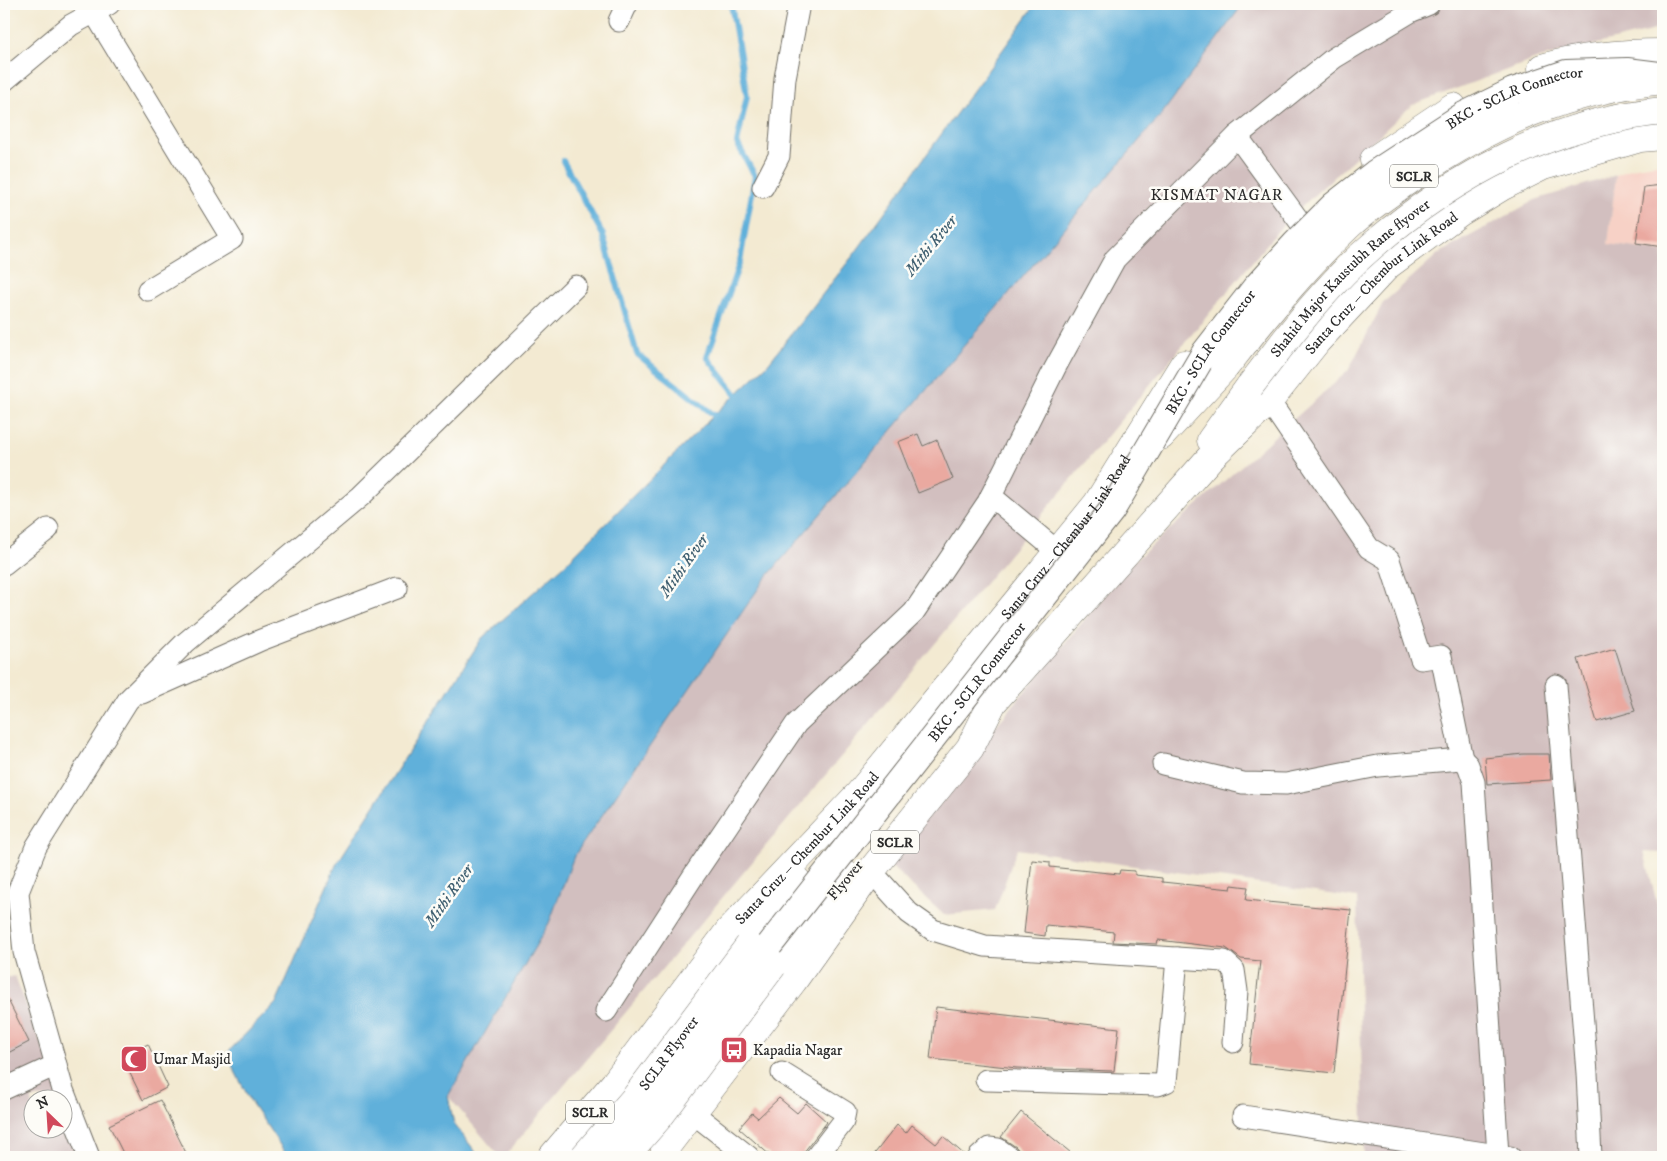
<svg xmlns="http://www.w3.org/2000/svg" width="1667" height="1161" font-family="'IM FELL DW Pica',serif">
	<rect width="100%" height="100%" fill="#fdfcf7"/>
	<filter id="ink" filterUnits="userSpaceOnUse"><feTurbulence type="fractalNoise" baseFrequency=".02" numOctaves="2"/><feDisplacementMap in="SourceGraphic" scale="10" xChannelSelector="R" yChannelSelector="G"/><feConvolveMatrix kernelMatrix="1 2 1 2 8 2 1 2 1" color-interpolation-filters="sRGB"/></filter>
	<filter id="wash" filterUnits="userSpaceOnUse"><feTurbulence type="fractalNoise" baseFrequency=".0096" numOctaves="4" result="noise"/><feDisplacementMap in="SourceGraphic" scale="20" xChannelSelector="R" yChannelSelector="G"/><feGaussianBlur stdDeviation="1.12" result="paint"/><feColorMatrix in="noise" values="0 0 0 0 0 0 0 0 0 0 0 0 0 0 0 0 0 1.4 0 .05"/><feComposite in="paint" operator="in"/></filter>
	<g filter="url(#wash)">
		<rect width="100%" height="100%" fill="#f3ead2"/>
		<path fill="#f7d1c6" d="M 1663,163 L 1663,252 L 1608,244 L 1616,175 L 1635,167 Z"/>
		<g fill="#d2bfbf" fill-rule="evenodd">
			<path d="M 1240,4 L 1663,4 L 1663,28 L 1539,58 L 1412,105 L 1286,221 L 860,734 L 504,1157 L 500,1157 L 448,1096 L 574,856 L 765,579 Z"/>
			<path d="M 1616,175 L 1608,244 L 1663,252 L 1663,853 L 1644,852 L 1663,927 L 1663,1157 L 1364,1157 L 1357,898 L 1017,849 L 995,910 L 944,915 L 884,860 L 1131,564 L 1348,371 L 1383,303 L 1438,254 L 1535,200 Z"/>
			<path d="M 15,976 L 41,1044 L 101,1157 L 4,1157 L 4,978 ZM 32,1098 L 62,1098 L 62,1128 L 32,1128 Z"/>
		</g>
		<path fill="#60b0da" stroke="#466e82" d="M 1036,4 L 1243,4 L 1161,115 L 765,579 L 574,856 L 549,923 L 448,1096 L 454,1124 L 475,1151 L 476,1157 L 288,1157 L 251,1102 L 226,1054 L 276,1003 L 336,865 L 482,638 L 562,567 L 714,415 L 767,365 L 855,253 Z"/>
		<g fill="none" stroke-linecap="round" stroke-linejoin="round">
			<g stroke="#60b0da" stroke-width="6">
				<path d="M 731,4 L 747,96 L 737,143 L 755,176 L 740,261 L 707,357 L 742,402"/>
				<path d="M 563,161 L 603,235 L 637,354 L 714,415 L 721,417"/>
			</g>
		</g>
		<g id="blocks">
			<g fill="#eaa9a0">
				<path d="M 1663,185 L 1663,247 L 1636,243 L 1644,187 Z"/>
				<path d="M 918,434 L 923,446 L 937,440 L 953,479 L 918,493 L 898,442 Z"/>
				<path d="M 1615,648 L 1635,711 L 1597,722 L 1578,659 Z"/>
				<path d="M 1523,754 L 1549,754 L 1551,780 L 1487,784 L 1485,758 Z"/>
				<path d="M 1032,860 L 1050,862 L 1050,867 L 1119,874 L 1120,870 L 1135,871 L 1135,875 L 1162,878 L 1162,882 L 1231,889 L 1232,885 L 1248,887 L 1246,900 L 1351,910 L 1334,1073 L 1249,1064 L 1260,961 L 1241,959 L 1226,948 L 1158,940 L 1157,944 L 1113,942 L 1114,932 L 1046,925 L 1045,936 L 1024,933 Z"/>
				<path d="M 4,992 L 29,1042 L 4,1055 Z"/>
				<path d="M 936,1007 L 1119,1028 L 1114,1071 L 1017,1068 L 930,1059 Z"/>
				<path d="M 148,1044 L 168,1087 L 143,1100 L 122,1057 Z"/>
				<path d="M 779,1098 L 797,1113 L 806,1103 L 827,1122 L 800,1157 L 772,1157 L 739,1128 L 752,1113 L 758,1118 Z"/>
				<path d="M 160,1100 L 188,1157 L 125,1157 L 109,1125 Z"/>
				<path d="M 1021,1112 L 1076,1157 L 1025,1157 L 1021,1153 L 1016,1147 L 1001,1137 Z"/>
				<path d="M 897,1125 L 906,1133 L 912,1125 L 936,1144 L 943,1136 L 967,1157 L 872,1157 Z"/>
			</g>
		</g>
	</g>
	<g filter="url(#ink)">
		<use href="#blocks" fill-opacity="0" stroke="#716e65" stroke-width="1"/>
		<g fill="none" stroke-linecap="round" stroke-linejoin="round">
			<g stroke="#716e65" stroke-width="23">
				<g id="minor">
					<path d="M 94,12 L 232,239 L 148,290"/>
					<path d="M 619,21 L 627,4"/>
					<path d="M 4,81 L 71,25 L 109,4"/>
					<path d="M 1237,136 L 1300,222"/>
					<path d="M 763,187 L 779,156 L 785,78 L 799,4"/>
					<path d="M 1269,401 L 1369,548 L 1389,560 L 1421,659 L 1441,656 L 1462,759"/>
					<path d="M 991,496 L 1058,552"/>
					<path d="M 4,564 L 48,529"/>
					<path d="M 1556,685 L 1587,1073 L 1591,1157"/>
					<path d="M 142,693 L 261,640 L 397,588"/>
					<path d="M 1163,764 L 1243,783 L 1286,784 L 1378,766 L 1462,759 L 1468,765 L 1474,782 L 1498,1155"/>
					<path d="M 871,871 L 909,913 L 933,930 L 985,946 L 1224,961 L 1234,970 L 1237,991 L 1233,1042"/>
					<path d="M 606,1011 L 694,875 L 796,724 L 914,612 L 988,502 L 1055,368 L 1115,259 L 1237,136 L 1334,58 L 1412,11 L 1429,4"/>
					<path d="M 782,1073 L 845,1112 L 843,1122 L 816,1157"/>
					<path d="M 986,1080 L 1158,1085 L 1166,1082 L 1177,958"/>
					<path d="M 4,1089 L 56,1065"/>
					<path d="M 693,1113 L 749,1157"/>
					<path d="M 1243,1116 L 1510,1157"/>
					<path d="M 89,1157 L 63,1090 L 24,952 L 18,892 L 36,847 L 128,700 L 185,643 L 361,496 L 576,286"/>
					<path d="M 979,1157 L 989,1148 L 998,1149 L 1009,1157"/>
				</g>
			</g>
			<g stroke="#716e65" stroke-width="29">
				<g id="highway">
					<path d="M 1542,68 C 1582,56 1622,53 1663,53"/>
					<path d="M 1374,160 L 1453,107"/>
					<path d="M 1161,436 L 1225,367"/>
					<path d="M 1211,440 L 1250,386"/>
					<path d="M 749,946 L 797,881"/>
					<path d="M 773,965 L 848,876"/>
					<path id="s1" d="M 552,1157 L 615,1083 L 729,931 L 859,794 L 1097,504 L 1184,364"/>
					<path id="s2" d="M 665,1157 L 665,1148 L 793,981 L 871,871 L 970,748 L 993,702 L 1210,458 L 1269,401 L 1317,341 L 1388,265 L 1460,212 L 1501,187 L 1543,166 L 1640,138 L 1663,136"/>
				</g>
			</g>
			<use href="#minor" stroke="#fff" stroke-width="21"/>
			<use href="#highway" stroke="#fff" stroke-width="28"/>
			<g stroke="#716e65" stroke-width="28" stroke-linecap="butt">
				<g id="major-bridge">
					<path id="s3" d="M 604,1157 L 647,1107 L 761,956 L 1112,510 L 1205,352 L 1255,288 L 1295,244 L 1334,205 L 1375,173 L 1464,115 L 1513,91 L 1566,73 L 1627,71 L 1659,75"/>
				</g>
			</g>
			<g stroke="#716e65" stroke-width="29" stroke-linecap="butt">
				<g id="highway-bridge">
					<path d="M 1225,367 C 1264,318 1303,268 1349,225 C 1369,207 1391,192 1413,177 C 1492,123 1567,90 1663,80"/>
					<path id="s4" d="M 1250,386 C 1287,338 1325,286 1372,246 C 1454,175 1554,122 1663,111"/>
					<path id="s5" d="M 584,1157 L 635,1098 L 749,946"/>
					<path d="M 624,1157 L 659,1117 L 773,965"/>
				</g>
			</g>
			<use href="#major-bridge" stroke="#fff" stroke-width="26"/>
			<use href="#highway-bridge" stroke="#fff" stroke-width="28"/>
		</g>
	</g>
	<defs>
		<g id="bus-square" transform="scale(1.4375)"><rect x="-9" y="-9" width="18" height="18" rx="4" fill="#d1495b" stroke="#fdfcf7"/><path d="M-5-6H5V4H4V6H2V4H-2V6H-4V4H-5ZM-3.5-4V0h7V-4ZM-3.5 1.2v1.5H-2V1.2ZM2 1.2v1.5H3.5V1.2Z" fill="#fff"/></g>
		<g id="mosque-square" transform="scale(1.4375)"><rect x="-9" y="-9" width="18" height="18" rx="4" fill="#d1495b" stroke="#fdfcf7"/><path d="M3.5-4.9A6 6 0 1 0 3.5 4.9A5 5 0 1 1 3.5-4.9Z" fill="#fff"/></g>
	</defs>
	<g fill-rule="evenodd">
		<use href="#bus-square" x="734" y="1050"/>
		<use href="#mosque-square" x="134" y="1059"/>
	</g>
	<g text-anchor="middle" stroke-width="5" stroke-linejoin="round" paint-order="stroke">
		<g fill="#fdfcf7" stroke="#6a6a68" stroke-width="1">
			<rect x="1390" y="164.5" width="48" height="23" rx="4"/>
			<rect x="871" y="830.5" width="48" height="23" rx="4"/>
			<rect x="566" y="1100.5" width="48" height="23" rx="4"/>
		</g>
		<g font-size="14" font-weight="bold" fill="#2b2b2b">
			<text x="1414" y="181">SCLR</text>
			<text x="895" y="847">SCLR</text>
			<text x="590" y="1117">SCLR</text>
		</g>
		<g font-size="15" fill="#2b2b2b" stroke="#fdfcf7">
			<text dy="5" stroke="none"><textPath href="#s3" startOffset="1414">BKC - SCLR Connector</textPath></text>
			<text dy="5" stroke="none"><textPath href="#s4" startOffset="148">Shahid Major Kaustubh Rane flyover</textPath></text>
			<text dy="5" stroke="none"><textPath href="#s2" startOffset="1136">Santa Cruz – Chembur Link Road</textPath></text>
			<text dy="5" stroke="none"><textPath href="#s3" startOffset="1009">BKC - SCLR Connector</textPath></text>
			<text dy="5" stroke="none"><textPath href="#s1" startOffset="806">Santa Cruz – Chembur Link Road</textPath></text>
			<text dy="5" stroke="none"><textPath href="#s3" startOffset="604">BKC - SCLR Connector</textPath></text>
			<text dy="5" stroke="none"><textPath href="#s1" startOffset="401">Santa Cruz – Chembur Link Road</textPath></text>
			<text transform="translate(845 880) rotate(-50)" y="5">Flyover</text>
			<text dy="5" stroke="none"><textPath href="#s5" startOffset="134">SCLR Flyover</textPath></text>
		</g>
		<g font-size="15" fill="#2b2b2b" stroke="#fdfcf7" text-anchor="start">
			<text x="753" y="1055">Kapadia Nagar</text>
			<text x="153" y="1064">Umar Masjid</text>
		</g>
		<g font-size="16" letter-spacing="1" fill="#2b2b2b" stroke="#fdfcf7">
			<text x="1217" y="200">KISMAT NAGAR</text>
		</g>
		<g font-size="16" font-style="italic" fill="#406071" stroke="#fdfcf7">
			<text transform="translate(930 245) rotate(-51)" y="6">Mithi River</text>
			<text transform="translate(683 565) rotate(-55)" y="6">Mithi River</text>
			<text transform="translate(448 895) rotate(-55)" y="6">Mithi River</text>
		</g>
	</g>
	<rect width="1667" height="1161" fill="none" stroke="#fdfcf7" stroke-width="20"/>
	<g transform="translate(48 1114) rotate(335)"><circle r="24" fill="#fdfcf7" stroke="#a9a8a5"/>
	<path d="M0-4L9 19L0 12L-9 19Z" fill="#d1495b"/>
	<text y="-8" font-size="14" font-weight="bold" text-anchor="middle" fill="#2b2b2b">N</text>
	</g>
</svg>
